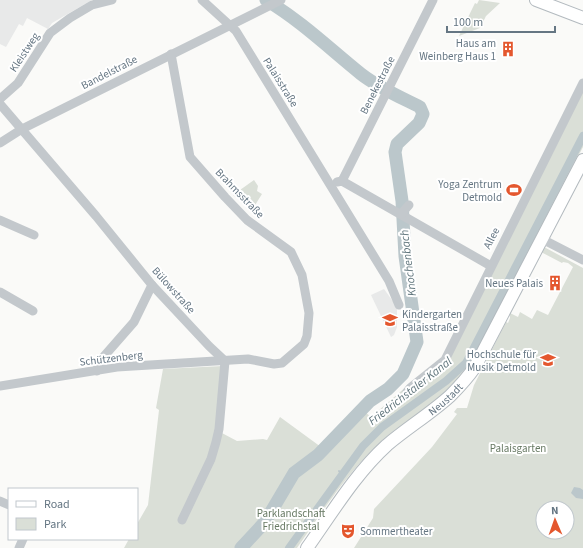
<svg xmlns="http://www.w3.org/2000/svg" width="583" height="548" font-family="'Source Sans 3',sans-serif">
	<rect width="100%" height="100%" fill="#fafaf8"/>
	<g fill="#e8e9e9">
		<path d="M 0,0 L 92,0 L 52,23 L 48,29 L 27,18 L 23,26 L 19,24 L 6,47 L 0,44 Z"/>
		<path d="M 384,289 L 397,307 L 397,327 L 394,335 L 391,337 L 371,295 Z"/>
	</g>
	<g fill="#dadfd7" fill-rule="evenodd">
		<path d="M 479,0 L 500,3 L 486,16 L 480,28 L 459,36 L 475,3 L 477,4 Z"/>
		<path d="M 583,89 L 583,147 L 474,357 C 462,374 450,391 434,403 C 417,416 398,426 382,441 C 348,471 323,511 297,548 L 124,548 L 129,539 L 137,539 L 137,524 L 148,505 L 159,410 L 156,408 L 163,369 L 223,366 L 220,432 L 237,441 L 263,439 L 267,440 L 280,417 L 321,447 L 326,440 L 359,407 L 371,417 L 407,386 L 444,359 Z"/>
		<path d="M 254,180 L 258,186 L 257,191 L 262,194 L 252,210 L 233,195 Z"/>
		<path d="M 544,247 L 583,268 L 583,548 L 354,548 L 373,518 L 374,509 L 432,447 L 457,414 L 454,412 L 457,408 L 467,408 L 474,385 L 506,322 L 508,323 L 510,318 L 510,313 L 518,317 L 520,312 L 532,319 L 537,310 L 548,315 L 573,267 L 568,263 L 563,262 L 562,263 L 541,252 ZM 543,508 L 567,508 L 567,532 L 543,532 Z"/>
	</g>
	<path fill="#bbc7cb" d="M 574,487 L 580,488 L 583,490 L 583,499 L 576,498 L 571,493 Z"/>
	<g fill="none" stroke-linecap="round" stroke-linejoin="round">
		<path stroke="#bbc7cb" stroke-width="2" d="M 339,471 L 341,474"/>
		<path stroke="#bbc7cb" stroke-width="8" d="M 289,548 L 363,446 L 382,427 L 446,381 L 466,363 L 583,136"/>
		<path stroke="#bbc7cb" stroke-width="13" d="M 241,548 L 265,522 L 294,473 L 318,455 L 370,401 L 388,389 L 403,374 L 417,342 L 405,256 L 402,201 L 395,152 L 397,144 L 419,123 L 423,114 L 420,107 C 400,97 379,88 361,74 C 330,49 301,21 266,0"/>
		<g stroke="#b3babf" stroke-width="14">
			<g id="secondary">
				<path d="M 536,0 L 583,18"/>
				<path id="s1" d="M 307,548 C 332,513 355,474 387,445 C 407,428 430,414 450,396 C 459,387 468,377 475,367 L 583,160"/>
			</g>
		</g>
		<g stroke="#c3c8cc" stroke-width="9">
			<path d="M 202,0 L 236,31 L 389,281 L 399,305"/>
			<path d="M 0,99 L 18,83 L 50,33 L 70,18 L 92,5 L 112,0"/>
			<path d="M 0,104 L 96,216 L 152,285 L 209,346 L 225,361"/>
			<path d="M 0,143 L 22,129 L 281,0"/>
			<path d="M 342,181 L 433,0"/>
			<path d="M 337,182 L 342,181 L 491,266"/>
			<path d="M 401,214 L 409,205"/>
			<path d="M 0,220 L 34,235"/>
			<path d="M 542,239 L 583,260"/>
			<path d="M 0,292 L 33,311"/>
			<path d="M 97,371 L 99,362 L 134,322 L 152,285"/>
			<path d="M 0,386 L 117,367 L 248,359 L 274,364 L 282,363 L 304,344 L 307,336 L 309,313 L 302,275 L 291,252 L 247,220 L 225,197 L 190,157 L 171,54"/>
			<path d="M 407,392 L 410,388 L 445,360 L 583,83"/>
			<path d="M 0,501 L 9,505"/>
			<path d="M 182,520 L 211,459 L 216,442 L 219,429 L 225,361"/>
			<path d="M 19,548 L 23,539"/>
		</g>
		<use href="#secondary" stroke="#fff" stroke-width="12"/>
	</g>
	<defs>
		<g id="building-bare" transform="scale(1.2)"><path d="M-4-6H4V6H1V3H-1V6H-4ZM-2.5-4.3h1.7v1.8h-1.7ZM.8-4.3h1.7v1.8H.8ZM-2.5-1h1.7V.8h-1.7ZM.8-1h1.7V.8H.8Z" fill="#e4572e" stroke="#fff" stroke-width="2.5" paint-order="stroke"/></g>
		<g id="stadium-bare" transform="scale(1.2)"><path d="M0-5a6.5 5 0 1 0 0 10a6.5 5 0 1 0 0-10ZM-3.5-1.8h7v3.6h-7Z" fill="#e4572e" stroke="#fff" stroke-width="2.5" paint-order="stroke"/></g>
		<g id="school-bare" transform="scale(1.2)"><path d="M0-5L7-2L0 1L-7-2ZM-4 1L0 2.5L4 1V4Q0 6-4 4Z" fill="#e4572e" stroke="#fff" stroke-width="2.5" paint-order="stroke"/></g>
		<g id="university-bare" transform="scale(1.2)"><path d="M0-5L7-2L0 1L-7-2ZM-4 1L0 2.5L4 1V4Q0 6-4 4Z" fill="#e4572e" stroke="#fff" stroke-width="2.5" paint-order="stroke"/></g>
		<g id="theatre-bare" transform="scale(1.2)"><path d="M-5-5.5Q0-4 5-5.5V0Q5 5 0 6Q-5 5-5 0ZM-3.3-2.5H-1v1.5H-3.3ZM1-2.5H3.3v1.5H1ZM-2.8 1Q0 5.5 2.8 1Z" fill="#e4572e" stroke="#fff" stroke-width="2.5" paint-order="stroke"/></g>
	</defs>
	<g fill-rule="evenodd">
		<use href="#building-bare" x="508" y="49"/>
		<use href="#stadium-bare" x="514" y="190"/>
		<use href="#building-bare" x="555" y="283"/>
		<use href="#school-bare" x="390" y="320"/>
		<use href="#university-bare" x="548" y="360"/>
		<use href="#theatre-bare" x="348" y="531"/>
	</g>
	<g text-anchor="middle" stroke-width="4" stroke-linejoin="round" paint-order="stroke">
		<g font-size="11" fill="#657683" stroke="#fff" text-anchor="end">
			<text x="496" y="47">Haus am<tspan x="496" dy="13">Weinberg Haus 1</tspan></text>
			<text x="502" y="188">Yoga Zentrum<tspan x="502" dy="13">Detmold</tspan></text>
			<text x="543" y="287">Neues Palais</text>
			<text x="402" y="318" text-anchor="start">Kindergarten<tspan x="402" dy="13">Palaisstraße</tspan></text>
			<text x="536" y="358">Hochschule für<tspan x="536" dy="13">Musik Detmold</tspan></text>
			<text x="360" y="535" text-anchor="start">Sommertheater</text>
		</g>
		<g font-size="11" fill="#657683" stroke="#fff">
			<text transform="translate(24 52) rotate(-57)" y="4">Kleistweg</text>
			<text transform="translate(109 72) rotate(-27)" y="4">Bandelstraße</text>
			<text transform="translate(281 82) rotate(58)" y="4">Palaisstraße</text>
			<text transform="translate(377 85) rotate(-63)" y="4">Benekestraße</text>
			<text transform="translate(240 193) rotate(46)" y="4">Brahmsstraße</text>
			<text transform="translate(491 238) rotate(-63)" y="4">Allee</text>
			<text transform="translate(174 290) rotate(48)" y="4">Bülowstraße</text>
			<text transform="translate(111 358) rotate(-7)" y="4">Schützenberg</text>
			<text dy="4" stroke="none"><textPath href="#s1" startOffset="205">Neustadt</textPath></text>
		</g>
		<g font-size="11" fill="#687a64" stroke="#fff">
			<text x="518" y="452">Palaisgarten</text>
			<text x="291" y="517">Parklandschaft<tspan x="291" dy="13">Friedrichstal</tspan></text>
		</g>
		<g font-size="12" font-style="italic" fill="#60757c" stroke="#fff">
			<text transform="translate(408 263) rotate(-97)" y="4">Knochenbach</text>
			<text transform="translate(410 391) rotate(-38)" y="4">Friedrichstaler Kanal</text>
		</g>
	</g>
	<rect x="8" y="488" width="130" height="52" fill="#ffffff" stroke="#c1c8cd"/>
	<rect x="16" y="501" width="20" height="6" fill="#ffffff" stroke="#c1c8cd"/>
	<text x="44" y="508" font-size="12" fill="#657683">Road</text>
	<rect x="16" y="518" width="20" height="12" fill="#dadfd7" stroke="#c1c8cd"/>
	<text x="44" y="528" font-size="12" fill="#657683">Park</text>
	<g transform="translate(555 520) rotate(358)"><circle r="19" fill="#ffffff" stroke="#c1c8cd"/>
	<path d="M0-3L7 15L0 10L-7 15Z" fill="#e4572e"/>
	<text y="-6" font-size="11" font-weight="bold" text-anchor="middle" fill="#657683">N</text>
	</g>
	<path d="M447 26v6h108v-6" fill="none" stroke="#657683" stroke-width="2"/>
	<text x="453" y="26" font-size="12" fill="#657683" stroke="#ffffff" stroke-width="3" paint-order="stroke">100 m</text>
</svg>
